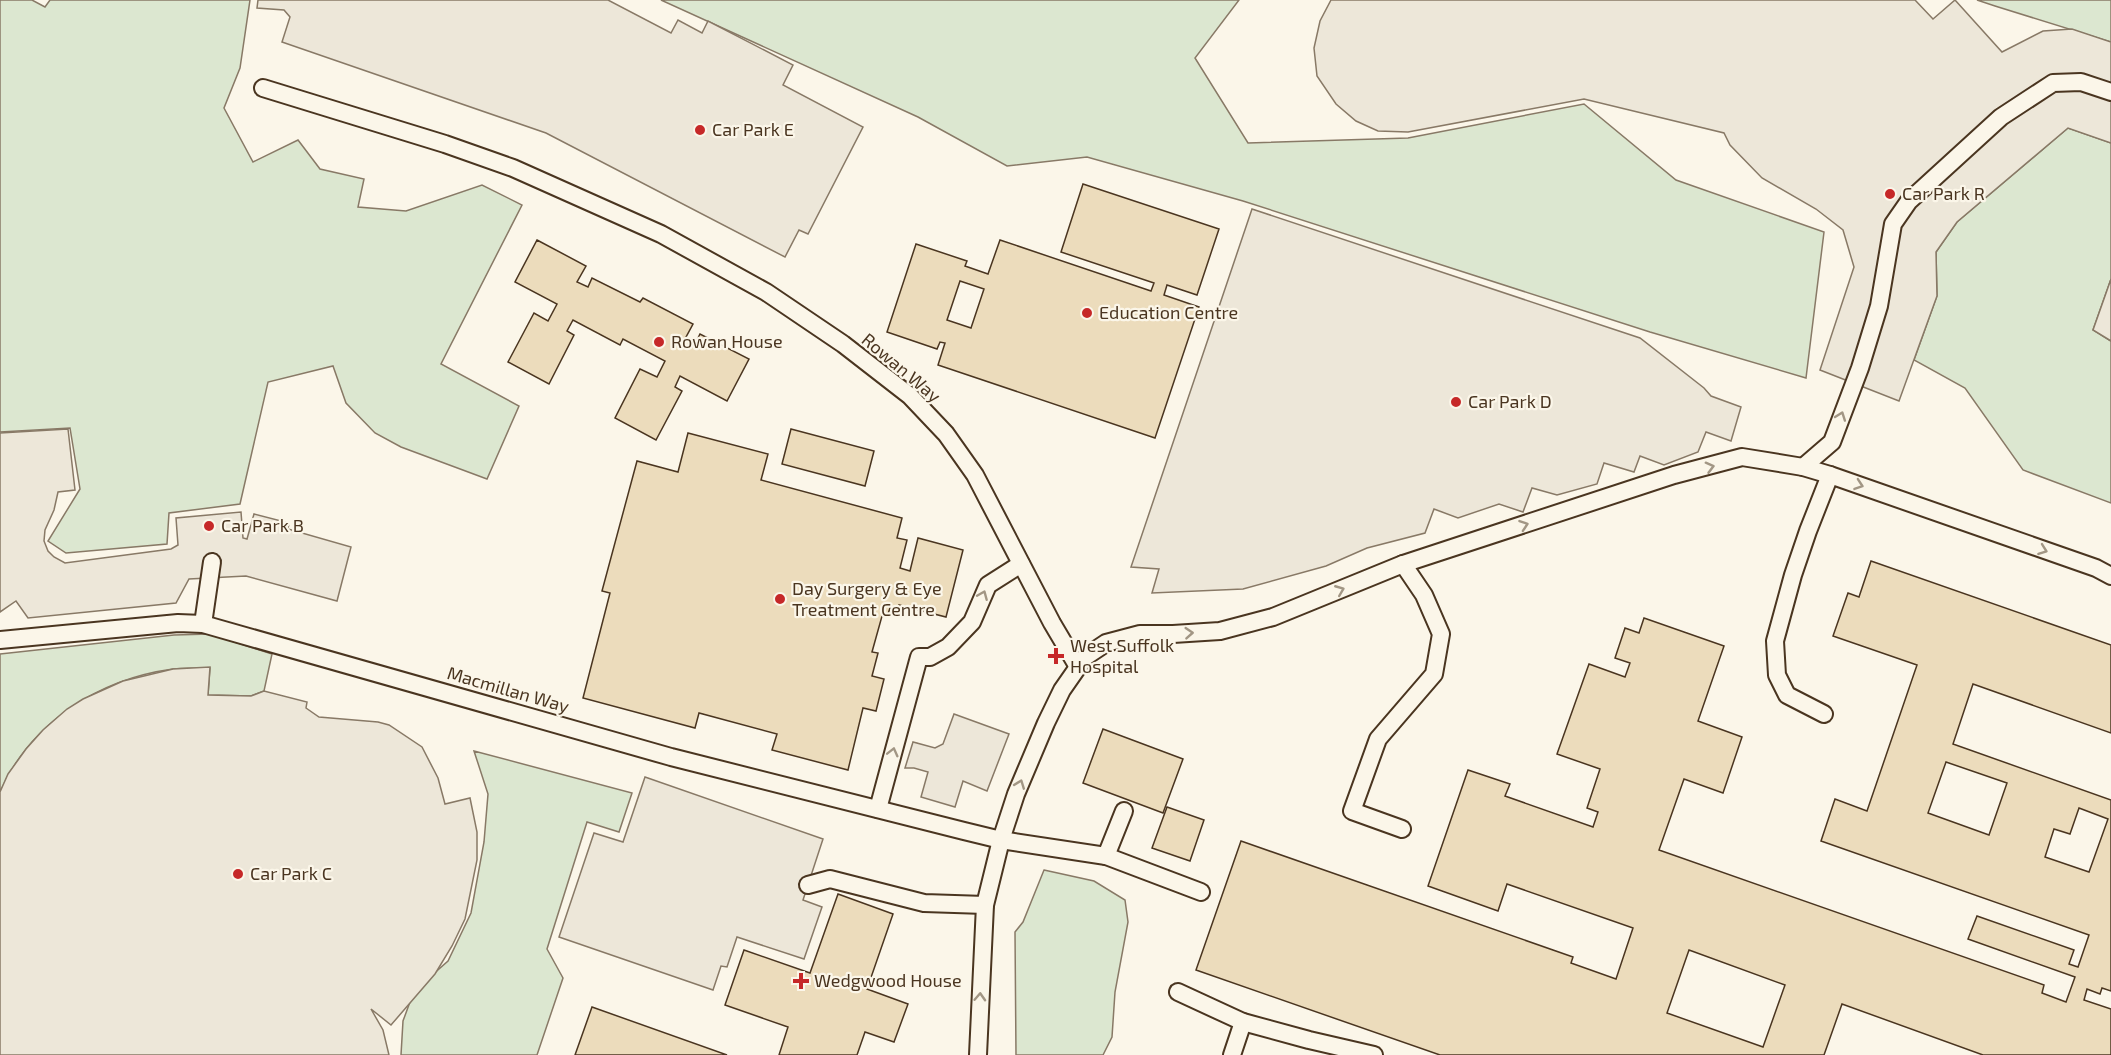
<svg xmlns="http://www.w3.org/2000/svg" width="2111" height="1055" font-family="'Exo 2',sans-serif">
	<rect width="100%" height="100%" fill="#fbf6e9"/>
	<g fill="#dce7d0" stroke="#887966" stroke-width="1.5">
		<path d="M 0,0 L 32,0 L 45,7 L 50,0 L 250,0 L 240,68 L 224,108 L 253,162 L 298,140 L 320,169 L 364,179 L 358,207 L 406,211 L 482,185 L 522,205 L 441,364 L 519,406 L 487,479 L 401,447 L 375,433 L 346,403 L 333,366 L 268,382 L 240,504 L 169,513 L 167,544 L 66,553 L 48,541 L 80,489 L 70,428 L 0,432 Z"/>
		<path d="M 661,0 L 1239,0 L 1195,58 L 1248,143 L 1408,138 L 1584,104 L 1676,180 L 1824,232 L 1806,378 L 1650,332 L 1243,201 L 1087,157 L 1007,166 L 918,117 Z"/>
		<path d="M 1977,0 L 2111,0 L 2111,42 L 1995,6 Z"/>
		<path d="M 2068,128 L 2111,143 L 2111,279 L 2093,330 L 2111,341 L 2111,503 L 2023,470 L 1965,388 L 1914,360 L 1937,296 L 1936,252 L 1957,222 Z"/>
		<path d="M 210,634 L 272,654 L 264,691 L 251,696 L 208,695 L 210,668 C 198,668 185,668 173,669 C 99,679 31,722 0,792 L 0,654 L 174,635 Z"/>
		<path d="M 474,751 L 632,793 L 619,832 L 587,822 L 547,949 L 563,978 L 537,1055 L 401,1055 L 403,1021 L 414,991 L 448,961 L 471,913 L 484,842 L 488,794 Z"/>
		<path d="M 1044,870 L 1094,881 L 1125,900 L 1128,922 L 1115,992 L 1112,1037 L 1103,1055 L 1016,1055 L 1015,932 L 1023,922 Z"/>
	</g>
	<g fill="#ede7d9" stroke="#887966" stroke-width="1.5">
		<path d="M 258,0 L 608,0 L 671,33 L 678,20 L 702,33 L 708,21 L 793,65 L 783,85 L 863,127 L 808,234 L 799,230 L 785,257 L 546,133 L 282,42 L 290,17 L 284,10 L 257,8 Z"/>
		<path d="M 1331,0 L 1915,0 L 1933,19 L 1955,0 L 2002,52 L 2043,31 L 2072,29 L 2111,42 L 2111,143 L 2068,128 L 1957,222 L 1936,252 L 1937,296 L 1899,401 L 1820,370 L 1854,267 L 1843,230 L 1816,209 L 1762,178 L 1730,145 L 1724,133 L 1584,99 L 1408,132 L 1378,131 L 1356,121 L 1336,104 L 1317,76 L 1314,48 L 1320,21 Z"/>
		<path d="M 1252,209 L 1640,338 L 1704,388 L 1711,396 L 1741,407 L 1731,441 L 1706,432 L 1698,452 L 1664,465 L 1640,456 L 1634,472 L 1604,463 L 1597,484 L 1557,495 L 1532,488 L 1523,512 L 1499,504 L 1458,518 L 1434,509 L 1425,533 L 1367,548 L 1326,566 L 1243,589 L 1152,593 L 1159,569 L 1131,567 Z"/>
		<path d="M 2111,279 L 2111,341 L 2093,330 Z"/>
		<path d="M 68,429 L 75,490 L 58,492 L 54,510 L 45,530 L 44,541 L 48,551 L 54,557 L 65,563 L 171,549 L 178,545 L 176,518 L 241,512 L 243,538 L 247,539 L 254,514 L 289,523 L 288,529 L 351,547 L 337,601 L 246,576 L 189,579 L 176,603 L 28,618 L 16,601 L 0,612 L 0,433 Z"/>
		<path d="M 210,667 L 208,695 L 251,696 L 264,691 L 307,702 L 306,708 L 319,717 L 378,722 L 389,725 L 422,747 L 438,778 L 445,804 L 470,798 L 477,832 L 477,860 L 465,919 L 452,946 L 435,974 L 391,1025 L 371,1009 L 383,1030 L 389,1055 L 0,1055 L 0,792 L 8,774 L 26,749 L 43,730 L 67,709 L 83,699 L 123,681 L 144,676 L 173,669 Z"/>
		<path d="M 954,714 L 1009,734 L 987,791 L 963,781 L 955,807 L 921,797 L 928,772 L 914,768 L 905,768 L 913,742 L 935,748 L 943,744 Z"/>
		<path d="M 645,777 L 823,839 L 803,900 L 822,907 L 804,959 L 737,937 L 727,967 L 721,966 L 713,990 L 559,937 L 594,833 L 623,842 Z"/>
	</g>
	<g fill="#ecdcbc" stroke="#4a3520" stroke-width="1.5" fill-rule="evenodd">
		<path d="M 1083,184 L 1219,229 L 1197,295 L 1167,285 L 1164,295 L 1199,307 L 1155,438 L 938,365 L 945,343 L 940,342 L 937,349 L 887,332 L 916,244 L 967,261 L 965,266 L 988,274 L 1000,240 L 1151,291 L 1154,283 L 1061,252 ZM 960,281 L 984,289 L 971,328 L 947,320 Z"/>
		<path d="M 537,240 L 586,266 L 577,282 L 588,287 L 592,278 L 640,302 L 643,298 L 693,324 L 685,339 L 695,344 L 700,334 L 749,359 L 727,401 L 680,376 L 675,387 L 682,391 L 656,440 L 615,418 L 640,369 L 657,377 L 665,361 L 623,339 L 620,345 L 573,320 L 567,331 L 574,335 L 549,384 L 508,362 L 534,313 L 548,321 L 557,304 L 515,282 Z"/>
		<path d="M 791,429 L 874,451 L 865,486 L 782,464 Z"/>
		<path d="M 688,433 L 768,454 L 761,480 L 902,518 L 897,538 L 907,540 L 900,568 L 910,571 L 918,538 L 963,550 L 946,617 L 899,605 L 898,610 L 890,608 L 887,617 L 882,616 L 872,652 L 878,653 L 872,676 L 884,679 L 876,711 L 863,708 L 848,770 L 772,750 L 777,734 L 699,713 L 695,728 L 583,698 L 610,593 L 602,591 L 637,461 L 678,472 Z"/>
		<path d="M 1871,561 L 2111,645 L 2111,733 L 1973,684 L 1953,744 L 2111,800 L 2111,991 L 2102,988 L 2100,994 L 2087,989 L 2084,1000 L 2111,1009 L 2111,1055 L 1983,1055 L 1842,1004 L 1824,1055 L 1440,1055 L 1196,970 L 1241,841 L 1573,957 L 1571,963 L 1616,979 L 1633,928 L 1507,884 L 1498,911 L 1428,886 L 1468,770 L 1510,784 L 1505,796 L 1593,827 L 1598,812 L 1587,808 L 1600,769 L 1557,754 L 1589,664 L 1625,677 L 1630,663 L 1615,658 L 1625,628 L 1639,633 L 1644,618 L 1724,646 L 1698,721 L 1742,737 L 1723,793 L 1684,779 L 1659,850 L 2044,985 L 2042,993 L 2066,1002 L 2075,977 L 1968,939 L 1977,916 L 2074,950 L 2069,964 L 2078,967 L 2089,935 L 1821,841 L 1835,799 L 1867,811 L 1917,665 L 1833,636 L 1848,593 L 1859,597 ZM 1946,762 L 2007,783 L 1989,835 L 1928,813 ZM 2079,808 L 2108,819 L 2089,872 L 2045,857 L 2054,829 L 2070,834 ZM 1689,950 L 1785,985 L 1763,1047 L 1667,1013 Z"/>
		<path d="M 1103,729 L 1183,759 L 1163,813 L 1083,783 Z"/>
		<path d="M 1167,807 L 1204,820 L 1190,861 L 1152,848 Z"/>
		<path d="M 838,894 L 893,914 L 867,989 L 908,1004 L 894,1042 L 865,1032 L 857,1055 L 779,1055 L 788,1027 L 725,1005 L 744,950 L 810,973 Z"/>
		<path d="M 592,1007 L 727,1055 L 575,1055 Z"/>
	</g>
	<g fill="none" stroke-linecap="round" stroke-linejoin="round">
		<g stroke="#4a3520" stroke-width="20">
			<g id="service">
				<path d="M 263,88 L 445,144 L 513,168 L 661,234 L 766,292 L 843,344 L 910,396 L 946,434 L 975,475 L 1052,623 L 1078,667"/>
				<path d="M 1803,467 L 1832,442 L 1860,368 L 1879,306 L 1893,224 L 1909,201 L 2001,117 L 2053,83 L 2081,82 L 2111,92"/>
				<path d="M 203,624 L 212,562"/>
				<path d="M 0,640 L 178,623 L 203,624 L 671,757 L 964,831 L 1001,840 L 1106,856 L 1201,892"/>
				<path d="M 1824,714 L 1787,695 L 1777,675 L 1775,641 L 1793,575 L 1808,531 L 1830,475"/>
				<path d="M 878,809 L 919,657 L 930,657 L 948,647 L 972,622 L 988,585 L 1021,564"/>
				<path d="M 1402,829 L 1352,811 L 1378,739 L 1434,674 L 1441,634 L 1424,595 L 1403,564"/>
				<path d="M 1106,856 L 1124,811"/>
				<path d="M 808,885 L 830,879 L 924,903 L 985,905"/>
				<path d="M 1178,992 L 1243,1022 L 1309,1040 L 1374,1055"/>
				<path d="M 978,1055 L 985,905 L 1001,840 L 1016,794 L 1046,723 L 1062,690 L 1085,657 L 1106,643 L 1140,634 L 1173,634 L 1220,631 L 1273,617 L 1403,564 L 1674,475 L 1742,457 L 1803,467 L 1830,475 L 2096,568 L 2111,576"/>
				<path d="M 1232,1055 L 1243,1022"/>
			</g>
		</g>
		<use href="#service" stroke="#fbf6e9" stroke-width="16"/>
	</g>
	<defs><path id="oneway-chevron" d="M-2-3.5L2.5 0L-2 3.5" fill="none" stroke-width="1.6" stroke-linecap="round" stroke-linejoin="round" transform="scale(1.5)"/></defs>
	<g stroke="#a29684">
		<use href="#oneway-chevron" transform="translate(1841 416) rotate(-70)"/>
		<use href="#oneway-chevron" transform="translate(1710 467) rotate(-15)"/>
		<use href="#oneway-chevron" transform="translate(1859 485) rotate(19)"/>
		<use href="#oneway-chevron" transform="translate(1524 525) rotate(-19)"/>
		<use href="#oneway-chevron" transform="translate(2043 550) rotate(20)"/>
		<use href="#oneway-chevron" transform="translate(1340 590) rotate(-22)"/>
		<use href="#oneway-chevron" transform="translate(983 595) rotate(-67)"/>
		<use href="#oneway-chevron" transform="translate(1189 633) rotate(-4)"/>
		<use href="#oneway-chevron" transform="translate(893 752) rotate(-76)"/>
		<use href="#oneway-chevron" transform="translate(1020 784) rotate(-69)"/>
		<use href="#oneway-chevron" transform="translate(980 997) rotate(-87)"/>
	</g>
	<g fill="#c62828" stroke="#fbf6e9" stroke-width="2">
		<circle cx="700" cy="130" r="6"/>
		<circle cx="1890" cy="194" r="6"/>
		<circle cx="1087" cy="313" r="6"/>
		<circle cx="659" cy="342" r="6"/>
		<circle cx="1456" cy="402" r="6"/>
		<circle cx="209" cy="526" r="6"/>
		<circle cx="780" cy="599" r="6"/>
		<path d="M1053 647h6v6h6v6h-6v6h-6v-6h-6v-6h6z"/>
		<circle cx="238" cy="874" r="6"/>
		<path d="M798 972h6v6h6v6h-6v6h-6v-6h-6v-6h6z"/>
	</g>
	<g text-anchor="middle" stroke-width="4.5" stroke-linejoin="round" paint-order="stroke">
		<g font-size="18" fill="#4a3520" stroke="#fbf6e9" text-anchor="start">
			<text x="712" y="136">Car Park E</text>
			<text x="1902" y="200">Car Park R</text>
			<text x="1099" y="319">Education Centre</text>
			<text x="671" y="348">Rowan House</text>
			<text x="1468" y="408">Car Park D</text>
			<text x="221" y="532">Car Park B</text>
			<text x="792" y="595">Day Surgery &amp; Eye<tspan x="792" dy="21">Treatment Centre</tspan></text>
			<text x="1070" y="652">West Suffolk<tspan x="1070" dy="21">Hospital</tspan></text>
			<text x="250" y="880">Car Park C</text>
			<text x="814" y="987">Wedgwood House</text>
		</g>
		<g font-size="18" fill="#4a3520" stroke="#fbf6e9">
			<text transform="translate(901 368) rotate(40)" y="6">Rowan Way</text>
			<text transform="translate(508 690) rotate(16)" y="6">Macmillan Way</text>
		</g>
	</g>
</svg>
